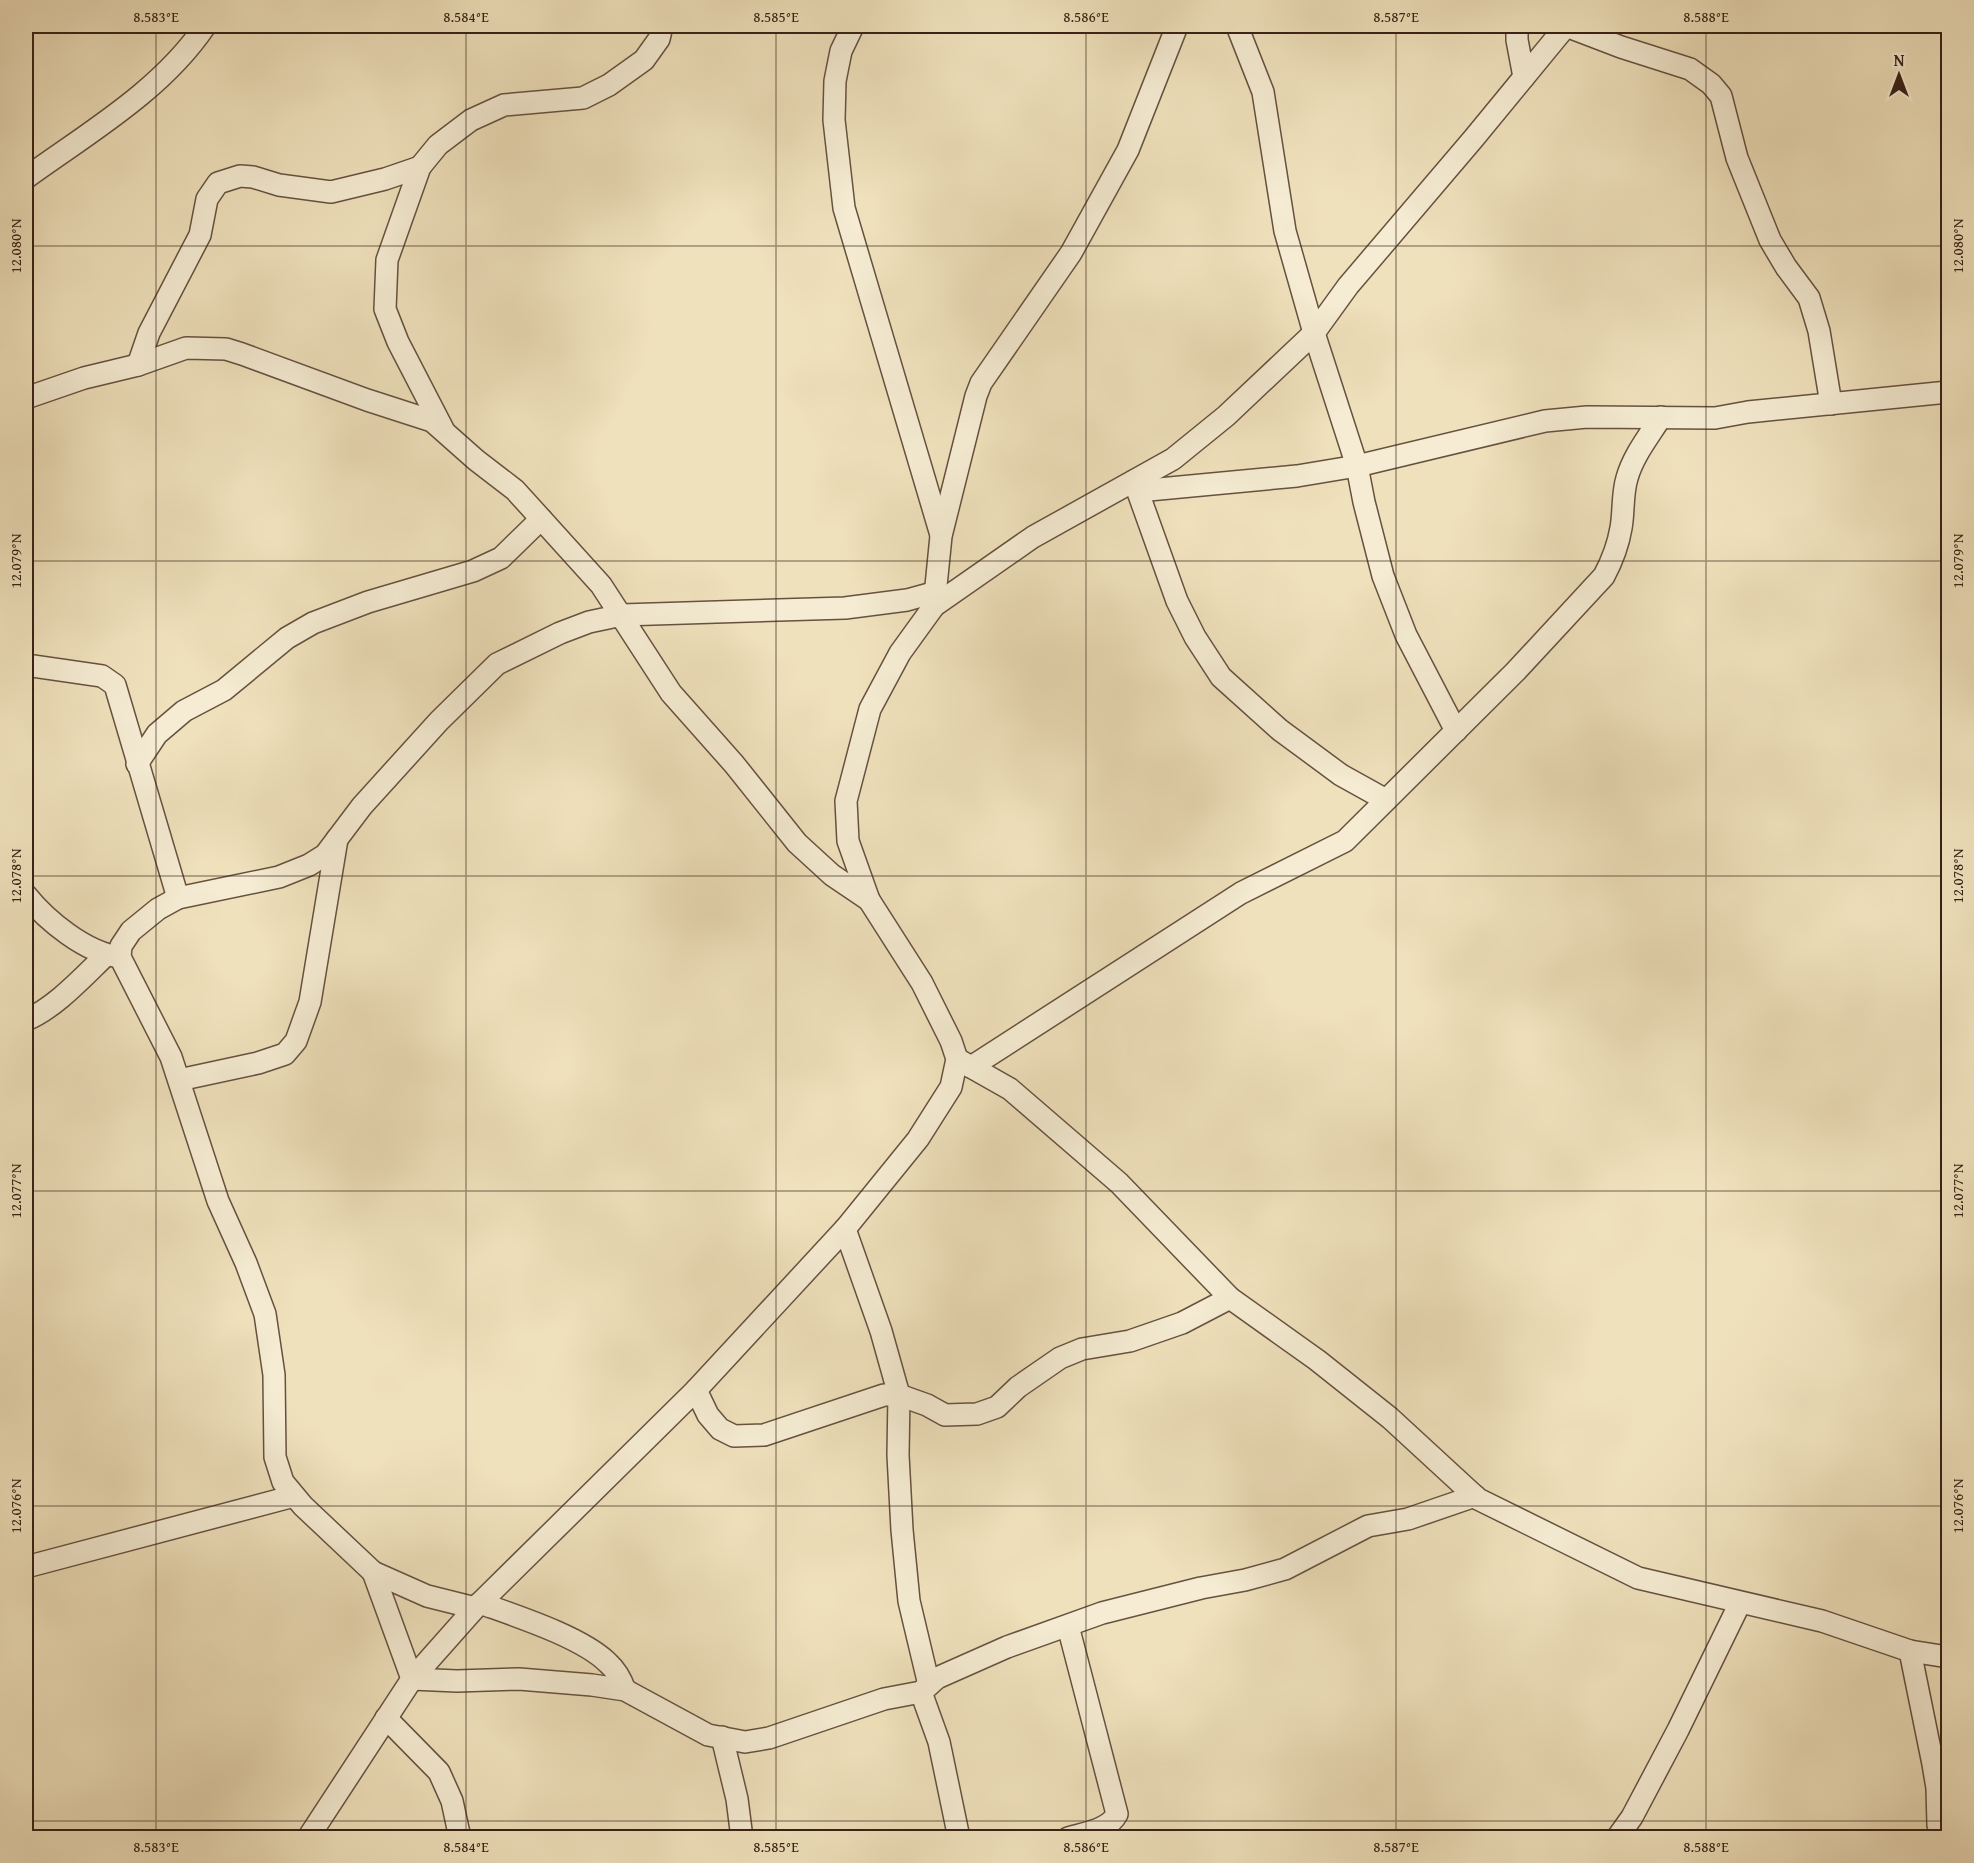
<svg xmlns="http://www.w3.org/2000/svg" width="1974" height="1863" font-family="'Gentium Book Plus',serif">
	<rect width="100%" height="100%" fill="#efe1bc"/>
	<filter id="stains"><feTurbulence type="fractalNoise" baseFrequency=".00333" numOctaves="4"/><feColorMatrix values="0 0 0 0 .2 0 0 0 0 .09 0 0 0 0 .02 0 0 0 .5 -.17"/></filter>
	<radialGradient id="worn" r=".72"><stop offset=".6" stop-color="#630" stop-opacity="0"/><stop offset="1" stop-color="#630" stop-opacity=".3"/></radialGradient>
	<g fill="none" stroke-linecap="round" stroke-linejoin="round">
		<g stroke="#665140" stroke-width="24">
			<g id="minor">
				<path d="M 853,26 L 841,51 L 835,81 L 834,120 L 844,208 L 941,535"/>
				<path d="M 1237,26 L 1263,92 L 1285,231 L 1314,333 L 1357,466 L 1364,502 L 1383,576 L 1406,635 L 1456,731"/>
				<path d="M 1517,26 L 1517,40 L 1524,77"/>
				<path d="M 1566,26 L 1621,47 L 1690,69 L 1711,84 L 1721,96 L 1737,158 L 1770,240 L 1786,267 L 1809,298 L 1819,331 L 1831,404"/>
				<path d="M 26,178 C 88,133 161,91 205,26"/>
				<path d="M 138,365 L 149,333 L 200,235 L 207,199 L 218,183 L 240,176 L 253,177 L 279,185 L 331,192 L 385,179 L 420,167"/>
				<path d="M 26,398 L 84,378 L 138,365 L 186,348 L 226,349 L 242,354 L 367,400 L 432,421 L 476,460 L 515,490 L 601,585 L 671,693 L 734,764 L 797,843 L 832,875 L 869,900"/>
				<path d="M 443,429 L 398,342 L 385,309 L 387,260 L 420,167 L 438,145 L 471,120 L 504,105 L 583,98 L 609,85 L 644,60 L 659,39 L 662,26"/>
				<path d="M 1134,481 L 1177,601 L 1195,637 L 1221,677 L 1280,730 L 1341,775 L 1386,800"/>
				<path d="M 1138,491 L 1297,476 L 1357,466 L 1545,421 L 1587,417 L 1715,418 L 1748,412 L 1948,392"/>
				<path d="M 934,606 L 941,536 L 976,396 L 981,383 L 1071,253 L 1128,150 L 1177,26"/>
				<path d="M 26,665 L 102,676 L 115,685 L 178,898"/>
				<path d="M 137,764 L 157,734 L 184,711 L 224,690 L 287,638 L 313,623 L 368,602 L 473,571 L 501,558 L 541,519"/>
				<path d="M 26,895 C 47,921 86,953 120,957"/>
				<path d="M 26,1020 C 55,1008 83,977 106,955"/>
				<path d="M 957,1059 L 1010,1089 L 1119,1183 L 1230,1298 L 1317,1360 L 1390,1418 L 1478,1499 L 1638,1578 L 1822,1621 L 1910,1651 L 1948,1657"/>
				<path d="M 971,1067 L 1241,893 L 1345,841 L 1516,671 L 1604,576 C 1612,561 1618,546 1621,528 C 1624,512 1622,494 1627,478 C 1633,456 1649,436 1661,417"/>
				<path d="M 179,1080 L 258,1063 L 285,1054 L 296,1041 L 310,1002 L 337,839"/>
				<path d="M 845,1229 L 881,1331 L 899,1395 L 898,1455 L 902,1530 L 909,1601 L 929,1685"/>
				<path d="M 696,1390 L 708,1415 L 720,1429 L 734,1436 L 764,1435 L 884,1395 L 899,1395 L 927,1405 L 945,1415 L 977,1414 L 997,1407 L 1018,1387 L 1060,1358 L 1082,1349 L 1130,1341 L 1182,1323 L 1230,1298"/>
				<path d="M 26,1567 L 294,1496"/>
				<path d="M 373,1572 L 412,1679 L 457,1681 L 519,1679 L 592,1685 L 625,1690 L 708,1735 L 745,1742 L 769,1738 L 884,1699 L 921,1692 L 937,1678 L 1007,1647 L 1102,1613 L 1201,1588 L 1245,1580 L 1285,1569 L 1368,1526 L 1408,1519 L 1475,1496"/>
				<path d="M 480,1603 C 516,1616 582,1637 608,1663 C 617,1671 621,1679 625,1690"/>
				<path d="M 475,1608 L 427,1596 L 373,1572 L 303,1506 L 283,1482 L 275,1457 L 274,1375 L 265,1314 L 246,1263 L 218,1201 L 171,1057 L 120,957 L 121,946 L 131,931 L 158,909 L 178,898 L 279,877 L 309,865 L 325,855 L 362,806 L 439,721 L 497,664 L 560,633 L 589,622 L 622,615 L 845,608 L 907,600 L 936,592"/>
				<path d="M 1068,1626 L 1117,1814 C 1109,1830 1085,1833 1068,1838"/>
				<path d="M 1910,1651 L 1933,1764 L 1937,1788 L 1938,1825 L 1943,1838"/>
				<path d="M 921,1692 L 939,1742 L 959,1838"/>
				<path d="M 386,1718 L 439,1772 L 452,1801 L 460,1838"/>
				<path d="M 722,1737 L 737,1799 L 742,1838"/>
				<path d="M 308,1838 L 412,1679 L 475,1608 L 696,1390 L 845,1229 L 918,1139 L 951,1087 L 957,1059 L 951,1041 L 922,983 L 869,900 L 848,841 L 846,801 L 870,709 L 900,653 L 934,606 L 1033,537 L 1173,459 L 1226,416 L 1314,333 L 1348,286 L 1474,138 L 1566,26"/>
				<path d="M 1617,1838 L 1632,1817 L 1678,1730 L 1740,1603"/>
			</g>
		</g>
		<use href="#minor" stroke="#f5ecd3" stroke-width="21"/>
	</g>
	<path fill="none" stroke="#382116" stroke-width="1.5" stroke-opacity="0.45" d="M 156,26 L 156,1838M 466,26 L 466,1838M 776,26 L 776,1838M 1086,26 L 1086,1838M 1396,26 L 1396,1838M 1706,26 L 1706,1838M 26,246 L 1948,246M 26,561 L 1948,561M 26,876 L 1948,876M 26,1191 L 1948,1191M 26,1506 L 1948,1506M 26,1821 L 1948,1821"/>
	<rect width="1974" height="1863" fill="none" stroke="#efe1bc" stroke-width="66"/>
	<g transform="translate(1899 75)" stroke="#f5ecd3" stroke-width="4.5" paint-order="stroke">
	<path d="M0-4.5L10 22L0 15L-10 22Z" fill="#382116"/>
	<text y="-9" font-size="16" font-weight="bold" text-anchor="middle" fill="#382116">N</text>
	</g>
	<rect x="33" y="33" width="1908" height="1797" fill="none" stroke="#382116" stroke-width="2"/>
	<g font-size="15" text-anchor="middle" fill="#382116">
		<text x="156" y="22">8.583°E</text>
		<text x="466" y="22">8.584°E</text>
		<text x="776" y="22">8.585°E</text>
		<text x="1086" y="22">8.586°E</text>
		<text x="1396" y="22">8.587°E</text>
		<text x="1706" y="22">8.588°E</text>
		<text transform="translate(16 246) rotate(-90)" y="5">12.080°N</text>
		<text transform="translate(1958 246) rotate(-90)" y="5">12.080°N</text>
		<text transform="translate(16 561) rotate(-90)" y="5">12.079°N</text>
		<text transform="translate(1958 561) rotate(-90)" y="5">12.079°N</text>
		<text transform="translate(16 876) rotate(-90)" y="5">12.078°N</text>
		<text transform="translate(1958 876) rotate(-90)" y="5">12.078°N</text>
		<text transform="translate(16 1191) rotate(-90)" y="5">12.077°N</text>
		<text transform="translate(1958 1191) rotate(-90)" y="5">12.077°N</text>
		<text transform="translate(16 1506) rotate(-90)" y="5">12.076°N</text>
		<text transform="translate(1958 1506) rotate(-90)" y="5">12.076°N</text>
		<text x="156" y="1852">8.583°E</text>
		<text x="466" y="1852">8.584°E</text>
		<text x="776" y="1852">8.585°E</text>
		<text x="1086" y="1852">8.586°E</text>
		<text x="1396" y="1852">8.587°E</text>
		<text x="1706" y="1852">8.588°E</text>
	</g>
	<rect width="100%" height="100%" filter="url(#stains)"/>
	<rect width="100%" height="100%" fill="url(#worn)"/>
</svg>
